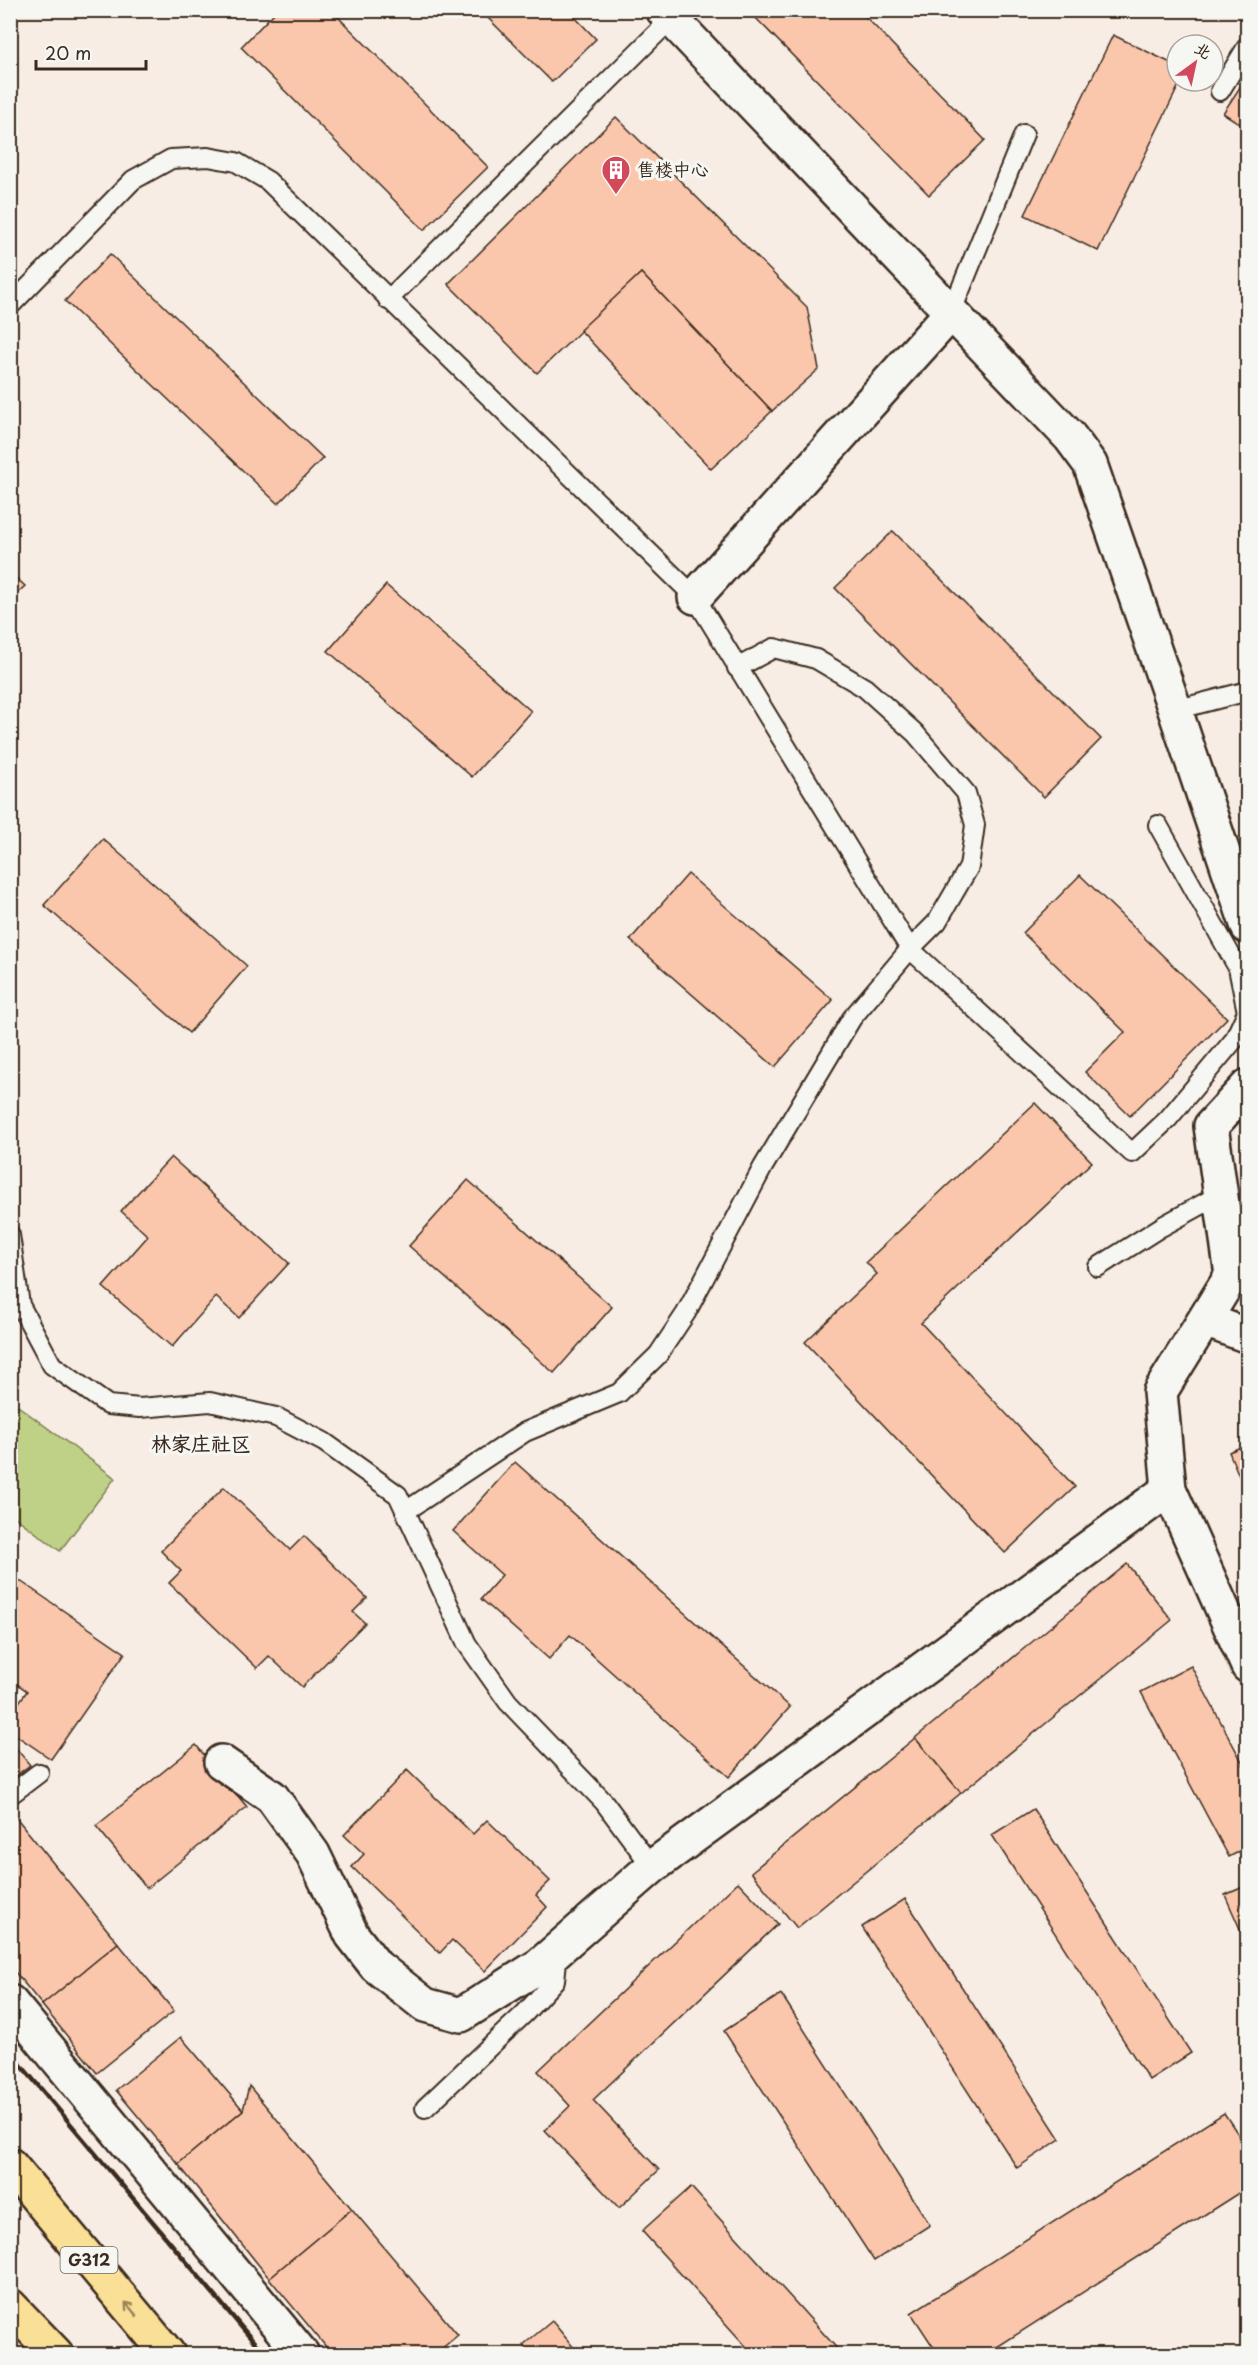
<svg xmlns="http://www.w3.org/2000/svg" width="1258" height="2365" font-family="'Playpen Sans','LXGW WenKai TC',sans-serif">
	<rect width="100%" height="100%" fill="#f7ede4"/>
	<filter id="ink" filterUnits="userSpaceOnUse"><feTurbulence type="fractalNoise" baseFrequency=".0167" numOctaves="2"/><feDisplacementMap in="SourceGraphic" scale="12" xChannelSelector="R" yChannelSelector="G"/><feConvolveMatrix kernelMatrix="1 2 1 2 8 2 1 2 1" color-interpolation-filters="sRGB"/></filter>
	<g filter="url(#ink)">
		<path fill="#bfd186" stroke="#7d7e52" stroke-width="1.5" d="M 10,1400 L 115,1478 L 60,1551 L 11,1514 Z"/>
		<g fill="#fbc7ac" stroke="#3b2a1e" stroke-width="1.5">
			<path d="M 277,10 L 331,10 L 488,167 L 424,230 L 241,47 Z"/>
			<path d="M 480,10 L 568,10 L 596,39 L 552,82 Z"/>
			<path d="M 748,10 L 859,10 L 985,140 L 929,195 Z"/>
			<path d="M 1113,35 L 1177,66 L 1177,81 L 1181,81 L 1098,251 L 1025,215 Z"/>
			<path d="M 1248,75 L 1248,129 L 1223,113 Z"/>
			<path d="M 616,117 L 807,307 L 819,369 L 772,411 L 641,273 L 537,373 L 448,284 Z"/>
			<path d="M 110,254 L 323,458 L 278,504 L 65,301 Z"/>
			<path d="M 641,273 L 772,411 L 711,469 L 580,330 Z"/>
			<path d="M 893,531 L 1101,739 L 1044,797 L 835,588 Z"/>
			<path d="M 10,572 L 25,586 L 10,600 Z"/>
			<path d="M 386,585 L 531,711 L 472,777 L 328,651 Z"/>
			<path d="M 103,839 L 247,966 L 189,1033 L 44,905 Z"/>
			<path d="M 688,874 L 833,1000 L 775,1067 L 630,940 Z"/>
			<path d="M 1080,875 L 1227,1018 L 1130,1116 L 1085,1072 L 1125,1032 L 1023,933 Z"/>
			<path d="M 1035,1103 L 1092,1162 L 921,1323 L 1075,1487 L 1005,1553 L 805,1342 L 877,1274 L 866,1262 Z"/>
			<path d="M 171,1157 L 289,1263 L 239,1318 L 216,1297 L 172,1347 L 103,1287 L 148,1236 L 121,1211 Z"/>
			<path d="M 468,1180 L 612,1307 L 554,1373 L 409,1246 Z"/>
			<path d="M 1248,1444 L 1248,1497 L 1229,1452 Z"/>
			<path d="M 515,1462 L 790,1707 L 729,1777 L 570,1635 L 549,1659 L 481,1599 L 502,1575 L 453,1531 Z"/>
			<path d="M 224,1487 L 290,1550 L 304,1536 L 367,1598 L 353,1612 L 365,1623 L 302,1687 L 269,1656 L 257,1668 L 169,1583 L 181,1571 L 161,1551 Z"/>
			<path d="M 1127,1564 L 1172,1620 L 961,1793 L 915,1738 Z"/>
			<path d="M 10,1574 L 125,1653 L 51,1759 L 10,1731 L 10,1715 L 27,1691 L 10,1679 Z"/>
			<path d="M 1191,1666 L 1248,1773 L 1248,1847 L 1229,1857 L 1141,1692 Z"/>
			<path d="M 915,1738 L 961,1793 L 797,1928 L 751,1872 Z"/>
			<path d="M 10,1741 L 30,1765 L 10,1780 Z"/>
			<path d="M 196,1745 L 247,1807 L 147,1888 L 96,1826 Z"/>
			<path d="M 407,1770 L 473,1834 L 487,1820 L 550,1881 L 536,1895 L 547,1907 L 485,1971 L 452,1940 L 440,1953 L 352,1867 L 364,1854 L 344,1835 Z"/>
			<path d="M 1033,1809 L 1191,2053 L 1149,2080 L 992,1835 Z"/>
			<path d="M 10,1810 L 118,1943 L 42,2005 L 10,1966 Z"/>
			<path d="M 738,1882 L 778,1924 L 593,2100 L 659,2170 L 619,2208 L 545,2130 L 570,2106 L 538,2071 Z"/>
			<path d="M 1248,1885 L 1248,1947 L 1225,1895 Z"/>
			<path d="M 905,1899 L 1060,2139 L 1017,2168 L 862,1927 Z"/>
			<path d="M 118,1943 L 174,2011 L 97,2073 L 42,2005 Z"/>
			<path d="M 781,1994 L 930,2225 L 874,2261 L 724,2031 Z"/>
			<path d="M 181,2037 L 243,2110 L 178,2164 L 116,2090 Z"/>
			<path d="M 249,2086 L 352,2209 L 269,2278 L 178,2164 L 243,2110 Z"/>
			<path d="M 1224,2113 L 1248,2149 L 1248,2187 L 986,2354 L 938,2354 L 911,2313 Z"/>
			<path d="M 691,2187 L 842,2354 L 753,2354 L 642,2231 Z"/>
			<path d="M 352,2209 L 458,2335 L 435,2354 L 332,2354 L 269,2278 Z"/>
			<path d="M 552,2321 L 579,2354 L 530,2354 L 523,2345 Z"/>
		</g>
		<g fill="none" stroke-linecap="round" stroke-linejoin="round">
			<g stroke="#3b2a1e" stroke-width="22">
				<g id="lane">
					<path d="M 1220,91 L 1248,45"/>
					<path d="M 388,300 L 671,19"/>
					<path d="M 10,306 L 133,180 L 171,159 L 208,157 L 236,162 L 268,181 L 695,597 L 910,949 L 1132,1153 L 1168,1119 L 1234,1040 L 1247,1012 L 1238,968 L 1158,825"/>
					<path d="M 951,313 L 1024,134"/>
					<path d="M 1175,710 L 1248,691"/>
					<path d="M 10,1235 L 20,1305 L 52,1365 L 108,1405 L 140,1408 L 210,1402 L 276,1417 L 324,1442 L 398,1495 L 467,1644 L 508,1702 L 604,1802 L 652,1867"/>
					<path d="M 1098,1267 L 1161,1227 L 1221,1194"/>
					<path d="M 406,1511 L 525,1432 L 619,1393 L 658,1355 L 686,1313 L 763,1167 L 852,1018 L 910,949 L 937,922 L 969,867 L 975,825 L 966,793 L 915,733 L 865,688 L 816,659 L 774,648 L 737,668"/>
					<path d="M 10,1795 L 39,1773"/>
					<path d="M 425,2108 L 525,2013 L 555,1980 L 558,1951"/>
				</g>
			</g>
			<g stroke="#3b2a1e" stroke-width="38">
				<g id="street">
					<path d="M 663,10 L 1070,437 L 1090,464 L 1175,710 L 1248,927"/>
					<path d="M 695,597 L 951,313"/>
					<path d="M 1248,1086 L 1211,1126 L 1232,1275 L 1160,1392 L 1169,1489 L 1248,1666"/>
					<path d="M 1205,1320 L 1248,1336"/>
					<path d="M 221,1762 L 272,1797 L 313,1854 L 352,1935 L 376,1966 L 425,2005 L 461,2015 L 540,1965 L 652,1867 L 1169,1489"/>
					<path d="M 10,2002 L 302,2354"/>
				</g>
			</g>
			<g stroke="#3b2a1e" stroke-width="38">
				<g id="highway">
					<path d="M 10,2165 L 168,2354"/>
					<path d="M 10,2306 L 56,2354"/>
				</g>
			</g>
			<use href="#lane" stroke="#f6f6f2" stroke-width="18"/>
			<use href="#street" stroke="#f6f6f2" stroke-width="33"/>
			<use href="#highway" stroke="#fadf96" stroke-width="33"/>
			<path stroke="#3b2a1e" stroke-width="4.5" d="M 10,2052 L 264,2354"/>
		</g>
		<defs><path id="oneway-shaft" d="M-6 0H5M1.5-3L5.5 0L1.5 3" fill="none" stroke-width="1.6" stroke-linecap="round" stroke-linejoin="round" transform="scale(1.5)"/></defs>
		<use stroke="#9a845a" href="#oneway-shaft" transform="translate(131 2309) rotate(-130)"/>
	</g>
	<defs>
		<g id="building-pin" transform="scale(1.5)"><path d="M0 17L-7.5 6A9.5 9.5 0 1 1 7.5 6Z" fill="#d1495b" stroke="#f6f6f2"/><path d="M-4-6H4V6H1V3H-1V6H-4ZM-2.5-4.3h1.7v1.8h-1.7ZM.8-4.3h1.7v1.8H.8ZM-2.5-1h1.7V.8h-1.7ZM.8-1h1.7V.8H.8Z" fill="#fff"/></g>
	</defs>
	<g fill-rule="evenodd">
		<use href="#building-pin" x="616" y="170"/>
	</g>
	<g text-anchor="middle" stroke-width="6" stroke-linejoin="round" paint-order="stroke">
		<rect fill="#f6f6f2" stroke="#73675e" stroke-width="1.5" x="60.5" y="2247" width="57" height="26" rx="4.5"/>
		<g font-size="16" font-weight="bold" fill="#3b2a1e">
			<text x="89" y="2266">G312</text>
		</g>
		<g font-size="18" fill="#3b2a1e" stroke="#f6f6f2" text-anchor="start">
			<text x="637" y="176">售楼中心</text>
		</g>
		<g font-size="20" font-weight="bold" fill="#3b2a1e" stroke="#f6f6f2">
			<text x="201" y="1451">林家庄社区</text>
		</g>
	</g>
	<rect width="1258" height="2365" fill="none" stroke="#f6f6f2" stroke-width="36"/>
	<rect x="18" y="18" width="1222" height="2329" fill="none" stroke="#3b2a1e" stroke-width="2" filter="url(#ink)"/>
	<g transform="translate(1195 63) rotate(33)"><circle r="28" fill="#f6f6f2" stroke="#aba49d" stroke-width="1.5"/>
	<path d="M0-4.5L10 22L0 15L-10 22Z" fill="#d1495b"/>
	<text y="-9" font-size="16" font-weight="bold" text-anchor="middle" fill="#3b2a1e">北</text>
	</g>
	<path d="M36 60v9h110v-9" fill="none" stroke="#3b2a1e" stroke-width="3"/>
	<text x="45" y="60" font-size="18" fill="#3b2a1e" stroke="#f6f6f2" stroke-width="4.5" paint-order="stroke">20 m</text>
</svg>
